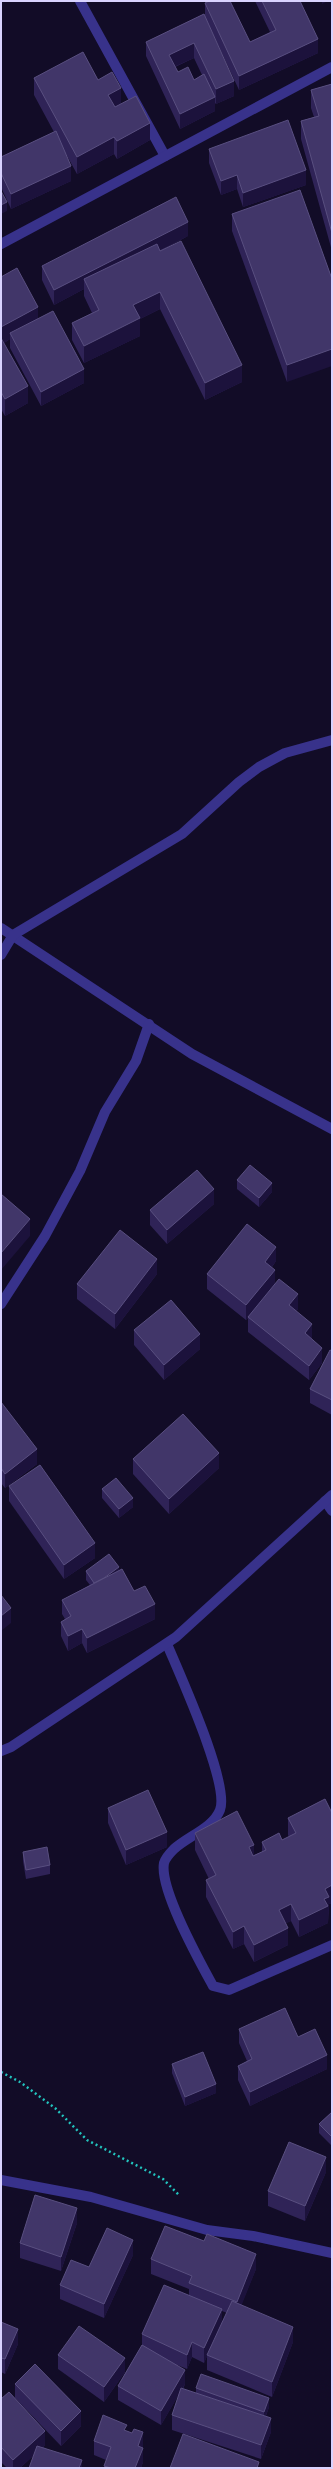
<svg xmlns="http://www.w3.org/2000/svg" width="333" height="2469" font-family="Barlow,sans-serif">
	<rect width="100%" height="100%" fill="#120c27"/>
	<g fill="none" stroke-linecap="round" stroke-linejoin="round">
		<path stroke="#22c4be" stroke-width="2.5" stroke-dasharray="2 3" stroke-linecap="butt" d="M 1,2072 L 20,2082 L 55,2108 L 87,2140 L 163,2179 L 179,2195"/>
		<g stroke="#38328b" stroke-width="10">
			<path d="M 80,1 L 165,156"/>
			<path d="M 1,244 L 332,67"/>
			<path d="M 1,928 L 192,1054 L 332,1129"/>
			<path d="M 1,955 L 13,935 L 182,834 L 239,782 L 259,767 L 285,753 L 332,740"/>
			<path d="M 1,1304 L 45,1236 L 80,1171 L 105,1112 L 136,1061 L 149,1024"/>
			<path d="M 325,1501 L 332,1511"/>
			<path d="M 167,1644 C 179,1673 230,1784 220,1810 C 213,1828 188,1836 174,1849 C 171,1852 165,1859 164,1863 C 159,1889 200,1962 213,1986 L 229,1990 L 332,1945"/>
			<path d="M 1,1751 L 11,1747 L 176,1637 L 332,1495"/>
			<path d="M 1,2180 L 91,2197 L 207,2230 L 253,2236 L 332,2253"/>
		</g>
	</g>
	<g fill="#2f2357" fill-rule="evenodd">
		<path d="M 255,1 L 300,1 L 318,53 L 239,90 L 205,17 L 205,3 L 250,42 L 270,32 Z"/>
		<path d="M 204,14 L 234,96 L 216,104 L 215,103 L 215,111 L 180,129 L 146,56 L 146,42 ZM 194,58 L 202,75 L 194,80 L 178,72 L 175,67 Z"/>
		<path d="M 34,78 L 98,80 L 121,104 L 150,140 L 117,159 L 114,154 L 77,174 L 66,154 L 71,181 L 11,209 L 1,187 L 1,157 L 54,132 L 34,95 Z"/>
		<path d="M 332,84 L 332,251 L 301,139 L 301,121 L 314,117 L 311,108 L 311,90 Z"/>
		<path d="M 209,149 L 306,185 L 243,207 L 237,189 L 221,195 L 209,163 Z"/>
		<path d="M 232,214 L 332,279 L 287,382 L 232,231 Z"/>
		<path d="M 188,236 L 160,251 L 242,382 L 205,400 L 160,309 L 140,319 L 140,336 L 84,363 L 72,340 L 72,323 L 92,313 L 84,296 L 84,289 L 54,305 L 42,280 L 42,266 Z"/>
		<path d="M 1,277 L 38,319 L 84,383 L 41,406 L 10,348 L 10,339 L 4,343 L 28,403 L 5,416 L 1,409 Z"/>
		<path d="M 237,1180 L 272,1192 L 259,1207 L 237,1189 Z"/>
		<path d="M 214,1204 L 167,1244 L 150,1225 L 150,1210 Z"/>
		<path d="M 276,1261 L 272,1267 L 275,1284 L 261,1301 L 298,1309 L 296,1311 L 312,1338 L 312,1339 L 322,1363 L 309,1380 L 248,1332 L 248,1318 L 246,1320 L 207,1289 L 207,1274 Z"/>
		<path d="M 157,1274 L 115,1329 L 77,1299 L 77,1284 Z"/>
		<path d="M 134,1330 L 200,1349 L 164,1380 L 134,1345 Z"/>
		<path d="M 332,1351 L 332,1415 L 310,1403 L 310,1389 Z"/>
		<path d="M 1,1402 L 37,1464 L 5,1488 L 1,1483 Z"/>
		<path d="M 133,1459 L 219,1468 L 169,1514 L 133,1474 Z"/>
		<path d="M 9,1486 L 95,1558 L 64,1579 L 9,1501 Z"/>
		<path d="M 102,1489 L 133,1507 L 119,1518 L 102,1498 Z"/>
		<path d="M 86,1571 L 119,1571 L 155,1619 L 87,1653 L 82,1643 L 68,1651 L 61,1636 L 61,1622 L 65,1619 L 62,1614 L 62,1600 L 90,1585 L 86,1580 Z"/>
		<path d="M 108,1808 L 167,1847 L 126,1865 L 108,1823 Z"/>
		<path d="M 332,1813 L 332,1903 L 329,1904 L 328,1923 L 299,1937 L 291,1921 L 286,1923 L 288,1945 L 254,1962 L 244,1944 L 233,1949 L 206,1897 L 206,1880 L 209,1879 L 195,1850 L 195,1833 L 254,1855 L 262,1852 L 262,1842 L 282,1840 L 289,1837 L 288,1835 L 288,1818 Z"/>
		<path d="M 23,1852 L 50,1865 L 50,1874 L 26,1879 L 23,1861 Z"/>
		<path d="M 239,2029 L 298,2037 L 327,2069 L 250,2106 L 238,2080 L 238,2066 L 247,2061 L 239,2043 Z"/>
		<path d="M 172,2064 L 216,2093 L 185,2106 L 172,2073 Z"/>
		<path d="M 332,2112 L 332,2146 L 319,2133 L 319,2124 Z"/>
		<path d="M 326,2172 L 305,2221 L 268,2206 L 268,2191 Z"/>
		<path d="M 77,2223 L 61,2271 L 20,2258 L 20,2243 Z"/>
		<path d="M 133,2255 L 104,2318 L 60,2299 L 60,2285 L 89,2267 Z"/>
		<path d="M 151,2259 L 256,2269 L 241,2305 L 293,2342 L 272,2397 L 207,2370 L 207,2356 L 204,2363 L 192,2357 L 187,2369 L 177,2365 L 185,2384 L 183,2389 L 196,2393 L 196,2388 L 269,2407 L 266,2416 L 271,2432 L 261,2459 L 172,2430 L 172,2415 L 179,2394 L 161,2425 L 118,2400 L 118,2386 L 142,2345 L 142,2334 L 189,2296 L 189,2289 L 151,2274 ZM 222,2311 L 227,2313 L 222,2323 Z"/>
		<path d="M 1,2322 L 18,2344 L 5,2374 L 1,2372 Z"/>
		<path d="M 58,2355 L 125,2372 L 104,2402 L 58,2369 Z"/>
		<path d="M 15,2384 L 81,2426 L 61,2446 L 15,2398 Z"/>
		<path d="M 1,2399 L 45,2445 L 43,2447 L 82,2468 L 33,2456 L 20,2468 L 7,2468 L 1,2462 Z"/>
		<path d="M 127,2431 L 143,2447 L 143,2462 L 141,2468 L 104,2468 L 104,2466 L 106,2460 L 94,2455 L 94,2441 Z"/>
	</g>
	<g fill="#1c123c">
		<path d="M 322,1 L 328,1 L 322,4 Z"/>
		<path d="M 318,39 L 318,53 L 239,90 L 239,76 Z"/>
		<path d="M 194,43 L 194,58 L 169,69 L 169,55 Z"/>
		<path d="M 234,81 L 234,96 L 216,104 L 216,89 Z"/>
		<path d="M 121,88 L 121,106 L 108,112 L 108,95 Z"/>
		<path d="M 215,97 L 215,111 L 180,129 L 180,114 Z"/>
		<path d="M 150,123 L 150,140 L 117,159 L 117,141 Z"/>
		<path d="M 114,137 L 114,154 L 77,174 L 77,157 Z"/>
		<path d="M 71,166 L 71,181 L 11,209 L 11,194 Z"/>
		<path d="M 306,170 L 306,185 L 243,207 L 243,193 Z"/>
		<path d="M 237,175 L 237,189 L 221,195 L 221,181 Z"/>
		<path d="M 7,202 L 7,211 L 1,214 L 1,205 Z"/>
		<path d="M 188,222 L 188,236 L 88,287 L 84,279 L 84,289 L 54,305 L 54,290 Z"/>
		<path d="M 160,292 L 160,309 L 140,319 L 140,336 L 84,363 L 84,346 L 133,305 Z"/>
		<path d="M 38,307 L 38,324 L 10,333 L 10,339 L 1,345 L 1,327 Z"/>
		<path d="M 332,349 L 332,366 L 287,382 L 287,365 Z"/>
		<path d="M 242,365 L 242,382 L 205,400 L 205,383 Z"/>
		<path d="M 84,369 L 84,383 L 41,406 L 41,392 Z"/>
		<path d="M 28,386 L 28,403 L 5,416 L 5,399 Z"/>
		<path d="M 272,1183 L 272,1192 L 259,1207 L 259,1198 Z"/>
		<path d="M 214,1189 L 214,1204 L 167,1244 L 167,1230 Z"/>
		<path d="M 30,1219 L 30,1236 L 1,1270 L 1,1253 Z"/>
		<path d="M 276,1247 L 276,1261 L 265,1276 L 265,1262 Z"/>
		<path d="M 157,1259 L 157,1274 L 115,1329 L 115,1314 Z"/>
		<path d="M 275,1270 L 275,1284 L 246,1320 L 246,1305 Z"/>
		<path d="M 298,1294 L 298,1309 L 289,1320 L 289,1305 Z"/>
		<path d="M 312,1324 L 312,1338 L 305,1348 L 305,1333 Z"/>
		<path d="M 200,1334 L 200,1349 L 164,1380 L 164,1365 Z"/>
		<path d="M 322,1348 L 322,1363 L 309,1380 L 309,1366 Z"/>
		<path d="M 37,1449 L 37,1464 L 5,1488 L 5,1474 Z"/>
		<path d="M 219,1453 L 219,1468 L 169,1514 L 169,1499 Z"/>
		<path d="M 133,1498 L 133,1507 L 119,1518 L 119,1509 Z"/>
		<path d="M 95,1543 L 95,1558 L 64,1579 L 64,1565 Z"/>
		<path d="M 119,1567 L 119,1576 L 95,1584 Z"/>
		<path d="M 155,1604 L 155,1619 L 87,1653 L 87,1638 Z"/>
		<path d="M 11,1608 L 11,1623 L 1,1631 L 1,1616 Z"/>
		<path d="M 82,1629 L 82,1643 L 68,1651 L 68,1636 Z"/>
		<path d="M 167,1832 L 167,1847 L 126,1865 L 126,1850 Z"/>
		<path d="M 254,1845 L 254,1862 L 249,1847 Z"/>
		<path d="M 332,1885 L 332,1903 L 329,1904 L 328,1923 L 299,1937 L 299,1920 L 324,1899 L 325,1889 Z"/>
		<path d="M 291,1904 L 291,1921 L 279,1927 L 279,1910 Z"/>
		<path d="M 244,1926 L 244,1944 L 233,1949 L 233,1932 Z"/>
		<path d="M 288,1928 L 288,1945 L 254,1962 L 254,1945 Z"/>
		<path d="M 327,2055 L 327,2069 L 250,2106 L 250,2092 Z"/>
		<path d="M 216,2084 L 216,2093 L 185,2106 L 185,2097 Z"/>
		<path d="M 326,2157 L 326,2172 L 305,2221 L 305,2206 Z"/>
		<path d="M 77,2208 L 77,2223 L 61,2271 L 61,2257 Z"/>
		<path d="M 133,2240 L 133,2255 L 104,2318 L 104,2304 Z"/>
		<path d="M 256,2254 L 256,2269 L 237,2317 L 237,2302 Z"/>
		<path d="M 222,2309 L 222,2324 L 204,2363 L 204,2348 Z"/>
		<path d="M 293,2327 L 293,2342 L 272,2397 L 272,2382 Z"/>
		<path d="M 18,2329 L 18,2344 L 5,2374 L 5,2359 Z"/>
		<path d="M 192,2342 L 192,2357 L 187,2369 L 187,2355 Z"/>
		<path d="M 125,2358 L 125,2372 L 104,2402 L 104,2387 Z"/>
		<path d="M 185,2370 L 185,2384 L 161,2425 L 161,2411 Z"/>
		<path d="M 269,2398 L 269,2407 L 264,2421 L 264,2412 Z"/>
		<path d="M 81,2411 L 81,2426 L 61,2446 L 61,2431 Z"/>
		<path d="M 271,2418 L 271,2432 L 261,2459 L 261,2445 Z"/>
		<path d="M 45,2431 L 45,2445 L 20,2468 L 13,2468 L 13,2460 Z"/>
		<path d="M 143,2432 L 143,2462 L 141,2468 L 135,2468 L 138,2446 Z"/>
		<path d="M 82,2460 L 82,2468 L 79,2468 Z"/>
	</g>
	<g fill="#413669" stroke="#594f80">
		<path d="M 209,1 L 230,1 L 250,42 L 276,30 L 262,1 L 300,1 L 318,39 L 239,76 L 205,3 Z"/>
		<path d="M 204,14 L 234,81 L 216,89 L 194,43 L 169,55 L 178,72 L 188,67 L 194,80 L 204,74 L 215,97 L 180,114 L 146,42 Z"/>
		<path d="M 83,52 L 98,80 L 112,72 L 121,88 L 108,95 L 115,107 L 136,96 L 150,123 L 117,141 L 114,137 L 77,157 L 34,78 Z"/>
		<path d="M 332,84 L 332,233 L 301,121 L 319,116 L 311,90 Z"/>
		<path d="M 288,120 L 306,170 L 243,193 L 237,175 L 221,181 L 209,149 Z"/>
		<path d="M 56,131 L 71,166 L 11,194 L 1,173 L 1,157 Z"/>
		<path d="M 300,190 L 332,279 L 332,349 L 287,365 L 232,214 Z"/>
		<path d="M 1,191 L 7,202 L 1,205 Z"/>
		<path d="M 176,197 L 188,222 L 54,290 L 42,266 Z"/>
		<path d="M 181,241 L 242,365 L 205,383 L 160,292 L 133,305 L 140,318 L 84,346 L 72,323 L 99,310 L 84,279 L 157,244 L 160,251 Z"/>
		<path d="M 17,268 L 38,307 L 1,327 L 1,277 Z"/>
		<path d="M 53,311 L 84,369 L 41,392 L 10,333 Z"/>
		<path d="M 1,338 L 28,386 L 5,399 L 1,392 Z"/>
		<path d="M 250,1165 L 272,1183 L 259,1198 L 237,1180 Z"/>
		<path d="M 197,1170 L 214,1189 L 167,1230 L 150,1210 Z"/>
		<path d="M 1,1194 L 30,1219 L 1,1253 Z"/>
		<path d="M 247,1224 L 276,1247 L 265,1262 L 275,1270 L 246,1305 L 207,1274 Z"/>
		<path d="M 120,1230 L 157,1259 L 115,1314 L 77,1284 Z"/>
		<path d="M 279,1279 L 298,1294 L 289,1305 L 312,1324 L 305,1333 L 322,1348 L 309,1366 L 248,1317 Z"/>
		<path d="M 171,1300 L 200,1334 L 164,1365 L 134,1330 Z"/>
		<path d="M 330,1350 L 332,1351 L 332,1400 L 310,1389 Z"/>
		<path d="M 1,1402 L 37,1449 L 5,1474 L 1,1468 Z"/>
		<path d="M 183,1414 L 219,1453 L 169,1499 L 133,1459 Z"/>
		<path d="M 40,1465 L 95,1543 L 64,1565 L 9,1486 Z"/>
		<path d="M 116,1478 L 133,1498 L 119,1509 L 102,1489 Z"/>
		<path d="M 109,1554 L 119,1567 L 104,1578 L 94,1583 L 86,1571 Z"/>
		<path d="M 122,1569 L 134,1591 L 145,1586 L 155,1604 L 87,1638 L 82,1629 L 68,1636 L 61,1622 L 71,1616 L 62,1600 Z"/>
		<path d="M 1,1595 L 11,1608 L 1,1616 Z"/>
		<path d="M 148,1790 L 167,1832 L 126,1850 L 108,1808 Z"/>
		<path d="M 325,1799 L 332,1813 L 332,1886 L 332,1885 L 325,1889 L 329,1897 L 324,1899 L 328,1906 L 299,1920 L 291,1904 L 279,1910 L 288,1928 L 254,1945 L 244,1926 L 233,1932 L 206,1880 L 216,1875 L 195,1833 L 237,1811 L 254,1845 L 249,1847 L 253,1856 L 266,1850 L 262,1842 L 279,1833 L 282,1840 L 296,1833 L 288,1818 Z"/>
		<path d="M 47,1847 L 50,1865 L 26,1870 L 23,1852 Z"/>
		<path d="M 285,2008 L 298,2037 L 315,2029 L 327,2055 L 250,2092 L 238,2066 L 252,2059 L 239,2029 Z"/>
		<path d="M 203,2052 L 216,2084 L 185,2097 L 172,2064 Z"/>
		<path d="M 332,2112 L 332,2137 L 319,2124 Z"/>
		<path d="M 289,2142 L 326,2157 L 305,2206 L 268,2191 Z"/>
		<path d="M 35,2195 L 77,2208 L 61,2257 L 20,2243 Z"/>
		<path d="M 165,2226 L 204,2241 L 207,2234 L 256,2254 L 237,2302 L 189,2283 L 192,2276 L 151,2259 Z"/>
		<path d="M 107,2228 L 133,2240 L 104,2304 L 60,2285 L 71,2260 L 89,2267 Z"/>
		<path d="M 164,2285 L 222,2309 L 204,2348 L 192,2342 L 187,2355 L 142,2334 Z"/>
		<path d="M 232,2301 L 293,2327 L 272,2382 L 207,2355 Z"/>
		<path d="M 1,2322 L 18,2329 L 5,2359 L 1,2358 Z"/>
		<path d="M 79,2326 L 125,2358 L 104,2387 L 58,2355 Z"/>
		<path d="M 142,2345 L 185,2370 L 161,2411 L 118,2386 Z"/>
		<path d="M 35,2364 L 81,2411 L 61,2431 L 15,2384 Z"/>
		<path d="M 201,2374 L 269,2398 L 264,2412 L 196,2388 Z"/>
		<path d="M 181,2388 L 271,2418 L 261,2445 L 172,2415 Z"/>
		<path d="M 9,2392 L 45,2431 L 13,2460 L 1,2447 L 1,2399 Z"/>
		<path d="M 103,2415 L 127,2425 L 124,2430 L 132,2433 L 134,2429 L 143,2432 L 138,2446 L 143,2448 L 135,2468 L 111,2468 L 104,2466 L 111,2447 L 94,2441 Z"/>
		<path d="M 183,2434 L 259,2462 L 257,2468 L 170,2468 Z"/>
		<path d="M 37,2446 L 82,2460 L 79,2468 L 29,2468 Z"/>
	</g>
	<rect width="333" height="2469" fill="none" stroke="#d9d3ff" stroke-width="4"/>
</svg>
